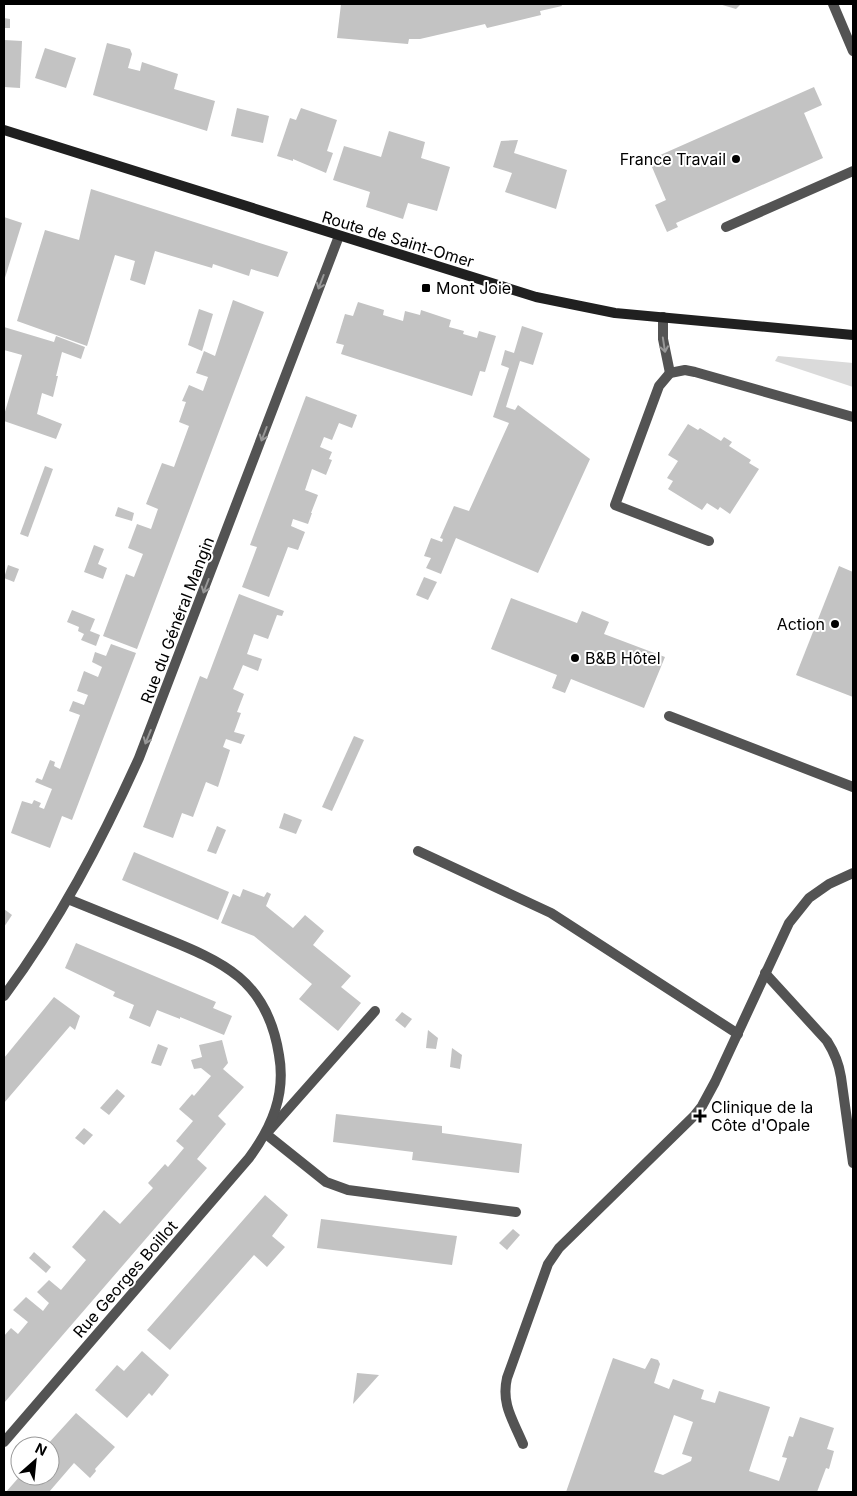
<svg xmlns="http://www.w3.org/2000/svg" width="857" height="1496" font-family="Inter,sans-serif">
	<rect width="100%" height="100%" fill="#fff"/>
	<path fill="#dadada" d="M 778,356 L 853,363 L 853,387 L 775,361 Z"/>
	<g fill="#c3c3c3" fill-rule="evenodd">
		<path d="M 341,4 L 561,4 L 562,6 L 540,11 L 541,15 L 487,28 L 485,24 L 420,39 L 409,39 L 408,44 L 337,38 Z"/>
		<path d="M 719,4 L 741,4 L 736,9 Z"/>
		<path d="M 4,18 L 10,19 L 10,28 L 4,28 Z"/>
		<path d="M 4,40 L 22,41 L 20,88 L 4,87 Z"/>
		<path d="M 107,43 L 130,49 L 132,54 L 128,68 L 140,71 L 142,62 L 178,74 L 174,89 L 215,101 L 207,131 L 93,95 Z"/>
		<path d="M 45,48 L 76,58 L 66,88 L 35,78 Z"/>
		<path d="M 814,87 L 822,105 L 804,113 L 823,158 L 676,223 L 678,227 L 667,232 L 655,205 L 666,200 L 649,160 Z"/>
		<path d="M 237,108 L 269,116 L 263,143 L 231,136 Z"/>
		<path d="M 301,108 L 337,120 L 327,151 L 333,153 L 326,173 L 293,159 L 293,161 L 277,156 L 290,118 L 296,120 Z"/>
		<path d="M 389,131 L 425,142 L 421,158 L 450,167 L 437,211 L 408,203 L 403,219 L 366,207 L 370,192 L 333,180 L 344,146 L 381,157 Z"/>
		<path d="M 518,140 L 514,153 L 567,170 L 556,209 L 505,192 L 512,173 L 493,167 L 501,141 Z"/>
		<path d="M 91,189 L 288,252 L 278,277 L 251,269 L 249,276 L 213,264 L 212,268 L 155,251 L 145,285 L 130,280 L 135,261 L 115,255 L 87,346 L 17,321 L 45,230 L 79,240 Z"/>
		<path d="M 4,217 L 22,223 L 4,281 Z"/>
		<path d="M 233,300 L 264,312 L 137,649 L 103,636 L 126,574 L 134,577 L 143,554 L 128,548 L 137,524 L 151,529 L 158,509 L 146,504 L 162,463 L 174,467 L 189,426 L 179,422 L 186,402 L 182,401 L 189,385 L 203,391 L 208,377 L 196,373 L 204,351 L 215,356 Z"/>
		<path d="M 358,302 L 384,310 L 383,315 L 403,321 L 405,311 L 420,315 L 421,310 L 451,320 L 449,327 L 464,331 L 463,334 L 477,338 L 479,331 L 496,336 L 485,372 L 480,371 L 472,396 L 341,354 L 344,345 L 336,343 L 345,314 L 353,316 Z"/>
		<path d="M 199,309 L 213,314 L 202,351 L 188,345 Z"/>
		<path d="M 522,326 L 543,333 L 533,365 L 520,361 L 506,407 L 515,410 L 518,405 L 590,459 L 538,573 L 456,538 L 441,574 L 426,568 L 431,558 L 424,556 L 431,538 L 442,542 L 443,539 L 440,538 L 454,506 L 469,511 L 509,423 L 493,417 L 509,368 L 501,365 L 505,350 L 514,353 Z"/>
		<path d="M 4,327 L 54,342 L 56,336 L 85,347 L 81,359 L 62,352 L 56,376 L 58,376 L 53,397 L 42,393 L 37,414 L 62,424 L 56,439 L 4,421 L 4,415 L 22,355 L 4,350 Z"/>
		<path d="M 306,396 L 357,415 L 352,428 L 339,423 L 332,440 L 324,437 L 320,447 L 332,452 L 329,459 L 332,460 L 326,475 L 312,469 L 305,490 L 318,495 L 311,513 L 312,513 L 308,524 L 293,519 L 291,526 L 305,532 L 298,550 L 288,547 L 269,597 L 242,587 L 257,547 L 250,545 Z"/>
		<path d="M 688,424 L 698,430 L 700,428 L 721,441 L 724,437 L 732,442 L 729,446 L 751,460 L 749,463 L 759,469 L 730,514 L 720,507 L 718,510 L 707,503 L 702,510 L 668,489 L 673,481 L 667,478 L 678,461 L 668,455 Z"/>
		<path d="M 45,466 L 53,469 L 28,537 L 20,534 Z"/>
		<path d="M 118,507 L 134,513 L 132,521 L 115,516 Z"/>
		<path d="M 94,545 L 104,549 L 98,564 L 107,568 L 103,579 L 84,572 Z"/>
		<path d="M 8,565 L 19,569 L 14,582 L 4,578 Z"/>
		<path d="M 839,566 L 853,572 L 853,697 L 796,675 Z"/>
		<path d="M 424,577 L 437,582 L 428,600 L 416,595 Z"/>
		<path d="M 239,594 L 284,611 L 282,616 L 277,615 L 268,639 L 254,634 L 247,654 L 262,659 L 258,671 L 243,665 L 233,689 L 244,694 L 237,712 L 241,713 L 234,732 L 245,735 L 241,744 L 226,739 L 223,747 L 230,750 L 218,787 L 206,782 L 193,817 L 182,813 L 173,838 L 143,827 L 200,676 L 207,679 Z"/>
		<path d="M 511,598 L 577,623 L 582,611 L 609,622 L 604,634 L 665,657 L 644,708 L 571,679 L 565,693 L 552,688 L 557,675 L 491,649 Z"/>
		<path d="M 72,610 L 95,619 L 90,631 L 100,635 L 96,646 L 81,640 L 84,634 L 78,631 L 79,627 L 67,622 Z"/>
		<path d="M 111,644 L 136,653 L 72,820 L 62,816 L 50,848 L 11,833 L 22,801 L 32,804 L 34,800 L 41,803 L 39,807 L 44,809 L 52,789 L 35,782 L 37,778 L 42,780 L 50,760 L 55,762 L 54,766 L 60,769 L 80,715 L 69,711 L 73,701 L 84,705 L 88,695 L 77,691 L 84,671 L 98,677 L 102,667 L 92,662 L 95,652 L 106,656 Z"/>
		<path d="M 354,736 L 364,740 L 332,811 L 322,807 Z"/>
		<path d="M 284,813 L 302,820 L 296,834 L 279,828 Z"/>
		<path d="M 217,826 L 226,830 L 216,854 L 207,851 Z"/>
		<path d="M 134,852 L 229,892 L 218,920 L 122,880 Z"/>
		<path d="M 243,889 L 264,897 L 267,892 L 271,894 L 266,906 L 293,928 L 305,915 L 324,931 L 313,945 L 351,976 L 341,987 L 361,1003 L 338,1031 L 299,999 L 312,984 L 254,936 L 221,923 L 233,894 L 240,897 Z"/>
		<path d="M 4,909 L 12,915 L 4,927 Z"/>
		<path d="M 76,943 L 216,1002 L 213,1008 L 232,1016 L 224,1035 L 180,1017 L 180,1019 L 157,1010 L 150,1027 L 129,1018 L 134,1005 L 113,996 L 115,992 L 65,968 Z"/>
		<path d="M 54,997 L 80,1016 L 75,1030 L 70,1026 L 4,1103 L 4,1058 Z"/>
		<path d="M 402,1012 L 412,1019 L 405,1028 L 395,1020 Z"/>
		<path d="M 428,1030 L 438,1038 L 436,1049 L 426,1048 Z"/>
		<path d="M 222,1040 L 228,1063 L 223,1069 L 244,1087 L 218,1116 L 226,1124 L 197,1159 L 207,1168 L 4,1403 L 4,1336 L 11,1328 L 18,1334 L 28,1322 L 13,1310 L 26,1297 L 43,1311 L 49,1303 L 37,1292 L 49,1280 L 61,1290 L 86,1260 L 72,1247 L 104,1210 L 120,1224 L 153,1188 L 148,1183 L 165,1164 L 168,1167 L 184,1148 L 176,1141 L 193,1121 L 179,1109 L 192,1094 L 194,1096 L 211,1076 L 201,1068 L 194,1069 L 191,1060 L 202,1057 L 199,1045 Z"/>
		<path d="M 158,1044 L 168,1048 L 161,1066 L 151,1063 Z"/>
		<path d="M 452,1048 L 462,1055 L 460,1069 L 450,1067 Z"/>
		<path d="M 117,1089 L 125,1096 L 109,1115 L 100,1108 Z"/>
		<path d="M 336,1114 L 442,1126 L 442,1133 L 522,1144 L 519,1173 L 412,1160 L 413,1152 L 333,1142 Z"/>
		<path d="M 84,1128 L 93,1135 L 84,1145 L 75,1138 Z"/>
		<path d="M 265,1195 L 288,1215 L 272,1236 L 285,1247 L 267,1267 L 254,1255 L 170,1350 L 147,1330 Z"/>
		<path d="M 321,1219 L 457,1236 L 452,1265 L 317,1248 Z"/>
		<path d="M 513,1229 L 520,1235 L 507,1250 L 499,1243 Z"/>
		<path d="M 34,1252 L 51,1267 L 46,1273 L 29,1258 Z"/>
		<path d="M 142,1351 L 169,1375 L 152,1396 L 149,1393 L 127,1418 L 95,1390 L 117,1365 L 124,1371 Z"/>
		<path d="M 613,1358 L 645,1369 L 651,1358 L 658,1360 L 660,1364 L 654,1383 L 669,1389 L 673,1379 L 704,1390 L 701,1399 L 715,1403 L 719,1391 L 770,1407 L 749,1471 L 779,1481 L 787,1458 L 782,1457 L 789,1436 L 793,1437 L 800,1417 L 834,1428 L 827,1449 L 834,1451 L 829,1469 L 826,1468 L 817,1492 L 566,1492 ZM 674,1415 L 693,1422 L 682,1454 L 692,1457 L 691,1461 L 663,1475 L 654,1472 Z"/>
		<path d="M 357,1373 L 379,1375 L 353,1404 Z"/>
		<path d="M 76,1413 L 115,1447 L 95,1469 L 96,1471 L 90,1478 L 74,1463 L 49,1492 L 6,1492 L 20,1476 L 50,1476 L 50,1446 L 46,1446 Z"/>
	</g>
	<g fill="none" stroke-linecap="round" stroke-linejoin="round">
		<g stroke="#535353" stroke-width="10">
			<path d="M 663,317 L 663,339 L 670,373"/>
			<path d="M 418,851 L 551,913 L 738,1034"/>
			<path d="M 765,973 L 827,1041 C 834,1052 839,1064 841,1077 L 853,1163"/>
		</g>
		<g stroke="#535353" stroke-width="10">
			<path d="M 833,4 L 853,51"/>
			<path d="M 726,227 L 853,171"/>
			<path d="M 709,541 L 615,505 L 659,386 L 670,373 L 685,370 L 695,372 L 853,417"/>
			<path d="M 669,716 L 853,787"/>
			<path d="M 4,996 C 59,922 101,842 139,758 L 339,236"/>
			<path d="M 375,1011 L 266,1134 L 326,1182 L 348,1190 L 516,1212"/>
			<path d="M 4,1442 L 249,1158 C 272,1127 286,1094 279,1055 C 267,978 221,961 157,935 C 127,923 98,911 68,899"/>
			<path d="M 523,1444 C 513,1420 501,1404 507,1378 L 548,1264 L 559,1248 L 694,1116 L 702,1106 L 715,1082 L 789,923 L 809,898 L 829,884 L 853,873"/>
		</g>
		<path stroke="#202020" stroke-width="10" d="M 4,130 L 536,297 L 615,313 L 853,335"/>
	</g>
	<defs><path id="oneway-shaft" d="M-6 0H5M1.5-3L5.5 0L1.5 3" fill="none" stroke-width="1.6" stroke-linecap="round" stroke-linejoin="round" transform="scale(1.25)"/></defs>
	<g stroke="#989898">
		<use href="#oneway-shaft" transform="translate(321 282) rotate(111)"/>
		<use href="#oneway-shaft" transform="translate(664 345) rotate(81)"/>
		<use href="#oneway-shaft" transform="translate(264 434) rotate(111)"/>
		<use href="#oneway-shaft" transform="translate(206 586) rotate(111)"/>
		<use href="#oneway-shaft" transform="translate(148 737) rotate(112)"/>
	</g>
	<g fill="#000" stroke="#fff" stroke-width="2">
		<circle cx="736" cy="159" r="5"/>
		<rect x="421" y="283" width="10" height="10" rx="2.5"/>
		<circle cx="835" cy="624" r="5"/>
		<circle cx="575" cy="658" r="5"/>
		<path d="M697.5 1108.5h5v5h5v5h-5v5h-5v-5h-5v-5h5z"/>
	</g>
	<g text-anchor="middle" stroke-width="4" stroke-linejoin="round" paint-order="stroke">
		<g font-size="16" fill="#000" stroke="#fff" text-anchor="start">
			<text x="726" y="165" text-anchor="end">France Travail</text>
			<text x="436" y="294">Mont Joie</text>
			<text x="825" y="630" text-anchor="end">Action</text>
			<text x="585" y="664">B&amp;B Hôtel</text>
			<text x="711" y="1113">Clinique de la<tspan x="711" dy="18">Côte d'Opale</tspan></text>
		</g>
		<g font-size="16" fill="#000" stroke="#fff">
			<text transform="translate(398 239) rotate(17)" y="6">Route de Saint-Omer</text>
			<text transform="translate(177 620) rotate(-69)" y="6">Rue du Général Mangin</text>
			<text transform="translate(125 1279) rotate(-49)" y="6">Rue Georges Boillot</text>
		</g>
	</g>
	<rect width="857" height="1496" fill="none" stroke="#000000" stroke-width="10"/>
	<g transform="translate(35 1461) rotate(27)"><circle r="24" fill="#ffffff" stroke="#999999"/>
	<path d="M0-4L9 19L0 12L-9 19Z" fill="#000000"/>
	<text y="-8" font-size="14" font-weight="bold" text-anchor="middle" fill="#000000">N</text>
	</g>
</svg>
